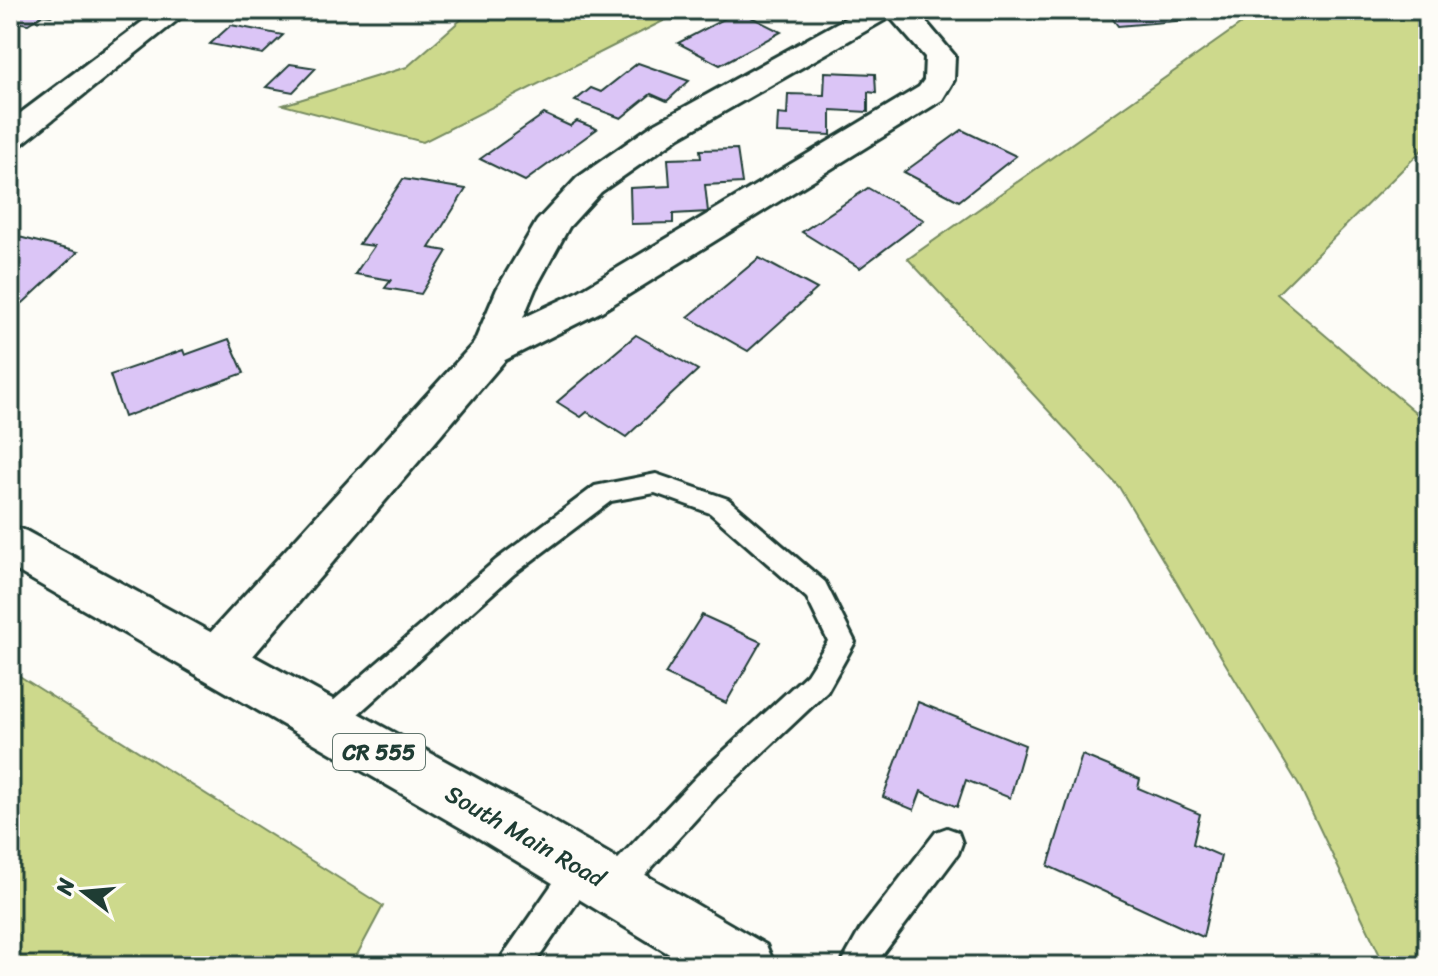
<svg xmlns="http://www.w3.org/2000/svg" width="1438" height="976" font-family="Sriracha,sans-serif">
	<rect width="100%" height="100%" fill="#fdfcf7"/>
	<filter id="ink" filterUnits="userSpaceOnUse"><feTurbulence type="fractalNoise" baseFrequency=".0125" numOctaves="2"/><feDisplacementMap in="SourceGraphic" scale="16" xChannelSelector="R" yChannelSelector="G"/><feConvolveMatrix kernelMatrix="1 2 1 2 8 2 1 2 1" color-interpolation-filters="sRGB"/></filter>
	<g filter="url(#ink)">
		<g fill="#cdd98c" stroke="#768b60" stroke-width="2">
			<path d="M 472,10 L 685,10 L 423,142 L 283,105 L 407,67 Z"/>
			<path d="M 1261,10 L 1428,10 L 1428,144 L 1277,294 L 1428,423 L 1428,966 L 1385,966 L 1301,789 L 1119,487 L 908,259 Z"/>
			<path d="M 10,670 L 383,906 L 351,966 L 10,966 Z"/>
		</g>
		<g fill="#dbc5f6" stroke="#1f3d34" stroke-width="2">
			<path d="M 22,10 L 60,10 L 51,16 L 42,15 L 28,24 L 10,21 Z"/>
			<path d="M 1106,10 L 1204,10 L 1193,11 L 1200,19 L 1118,26 Z"/>
			<path d="M 739,11 L 781,32 L 720,65 L 678,43 Z"/>
			<path d="M 231,25 L 283,35 L 263,54 L 210,44 Z"/>
			<path d="M 638,63 L 689,81 L 667,101 L 651,94 L 621,118 L 575,101 L 591,88 L 601,92 Z"/>
			<path d="M 290,64 L 316,68 L 293,92 L 266,87 Z"/>
			<path d="M 825,72 L 875,74 L 876,93 L 868,92 L 868,112 L 831,110 L 831,135 L 777,133 L 778,114 L 787,115 L 788,94 L 824,95 Z"/>
			<path d="M 544,114 L 570,126 L 577,121 L 597,129 L 525,181 L 480,159 Z"/>
			<path d="M 962,130 L 1016,156 L 959,201 L 904,172 Z"/>
			<path d="M 737,149 L 742,183 L 705,185 L 708,212 L 673,214 L 673,223 L 631,224 L 630,188 L 670,186 L 668,159 L 701,158 L 700,150 Z"/>
			<path d="M 403,179 L 466,189 L 429,248 L 447,251 L 421,294 L 385,288 L 391,280 L 355,274 L 374,246 L 359,244 Z"/>
			<path d="M 868,188 L 924,220 L 860,268 L 802,232 Z"/>
			<path d="M 15,236 L 78,252 L 23,303 L 10,300 L 10,240 Z"/>
			<path d="M 1419,238 L 1428,240 L 1428,280 L 1423,279 Z"/>
			<path d="M 759,258 L 817,289 L 748,351 L 688,317 Z"/>
			<path d="M 636,335 L 698,370 L 626,437 L 587,412 L 581,417 L 557,402 Z"/>
			<path d="M 229,339 L 244,373 L 124,417 L 110,375 L 183,350 L 185,355 Z"/>
			<path d="M 702,615 L 761,642 L 726,703 L 665,674 Z"/>
			<path d="M 918,702 L 1025,745 L 1010,798 L 966,780 L 957,807 L 921,791 L 914,810 L 883,797 Z"/>
			<path d="M 1082,755 L 1140,779 L 1138,788 L 1200,814 L 1193,844 L 1221,856 L 1203,937 L 1048,866 Z"/>
		</g>
		<g fill="none" stroke-linecap="round" stroke-linejoin="round">
			<g stroke="#1f3d34" stroke-width="6">
				<g id="service">
					<path d="M 656,474 L 728,499 L 825,582 L 855,642 L 827,692 L 717,796 L 624,898 L 613,902 L 602,898 L 598,887 L 602,876 L 697,776 L 807,674 L 828,641 L 807,598 L 710,513 L 655,493 L 611,501 L 514,574 L 338,732 L 328,736 L 318,732 L 314,723 L 318,714 L 496,560 L 595,486 Z"/>
					<path d="M 947,828 L 958,832 L 962,843 L 958,854 L 874,966 L 840,966 L 860,930 L 936,832 Z"/>
					<path d="M 582,853 L 593,857 L 597,868 L 593,879 L 533,966 L 498,966 L 503,955 L 571,857 Z"/>
				</g>
			</g>
			<g stroke="#1f3d34" stroke-width="6">
				<g id="minor">
					<path d="M 158,10 L 190,10 L 22,144 L 10,147 L 10,121 Z"/>
					<path d="M 860,10 L 916,10 L 955,56 L 954,80 L 942,100 L 602,311 L 505,360 L 235,677 L 217,683 L 199,677 L 192,661 L 199,645 L 474,343 L 497,289 L 537,221 L 577,178 L 654,124 ZM 890,17 L 925,57 L 924,80 L 919,87 L 576,293 L 523,318 L 535,289 L 569,227 L 601,192 L 678,138 Z"/>
				</g>
			</g>
			<g stroke="#1f3d34" stroke-width="6">
				<path id="primary" d="M 10,525 L 26,531 L 520,802 L 766,945 L 775,966 L 689,966 L 482,840 L 10,567 Z"/>
			</g>
			<use href="#service" fill="#fdfcf7" fill-rule="evenodd"/>
			<use href="#minor" fill="#fdfcf7" fill-rule="evenodd"/>
			<use href="#primary" fill="#fdfcf7" fill-rule="evenodd"/>
		</g>
	</g>
	<g text-anchor="middle" stroke-width="8" stroke-linejoin="round" paint-order="stroke">
		<rect fill="#fdfcf7" stroke="#62766e" stroke-width="2" x="333" y="734" width="92" height="36" rx="6"/>
		<g font-size="22" font-weight="bold" fill="#1f3d34">
			<text x="379" y="760">CR 555</text>
		</g>
		<g font-size="24" fill="#1f3d34" stroke="#fdfcf7">
			<text transform="translate(525 836) rotate(30)" y="8">South Main Road</text>
		</g>
	</g>
	<rect width="1438" height="976" fill="none" stroke="#fdfcf7" stroke-width="40"/>
	<rect x="20" y="20" width="1398" height="936" fill="none" stroke="#1f3d34" stroke-width="3" filter="url(#ink)"/>
	<g transform="translate(84 892) rotate(286)" stroke="#fdfcf7" stroke-width="6" paint-order="stroke">
	<path d="M0-6L14 30L0 20L-14 30Z" fill="#1f3d34"/>
	<text y="-12" font-size="22" font-weight="bold" text-anchor="middle" fill="#1f3d34">N</text>
	</g>
</svg>
